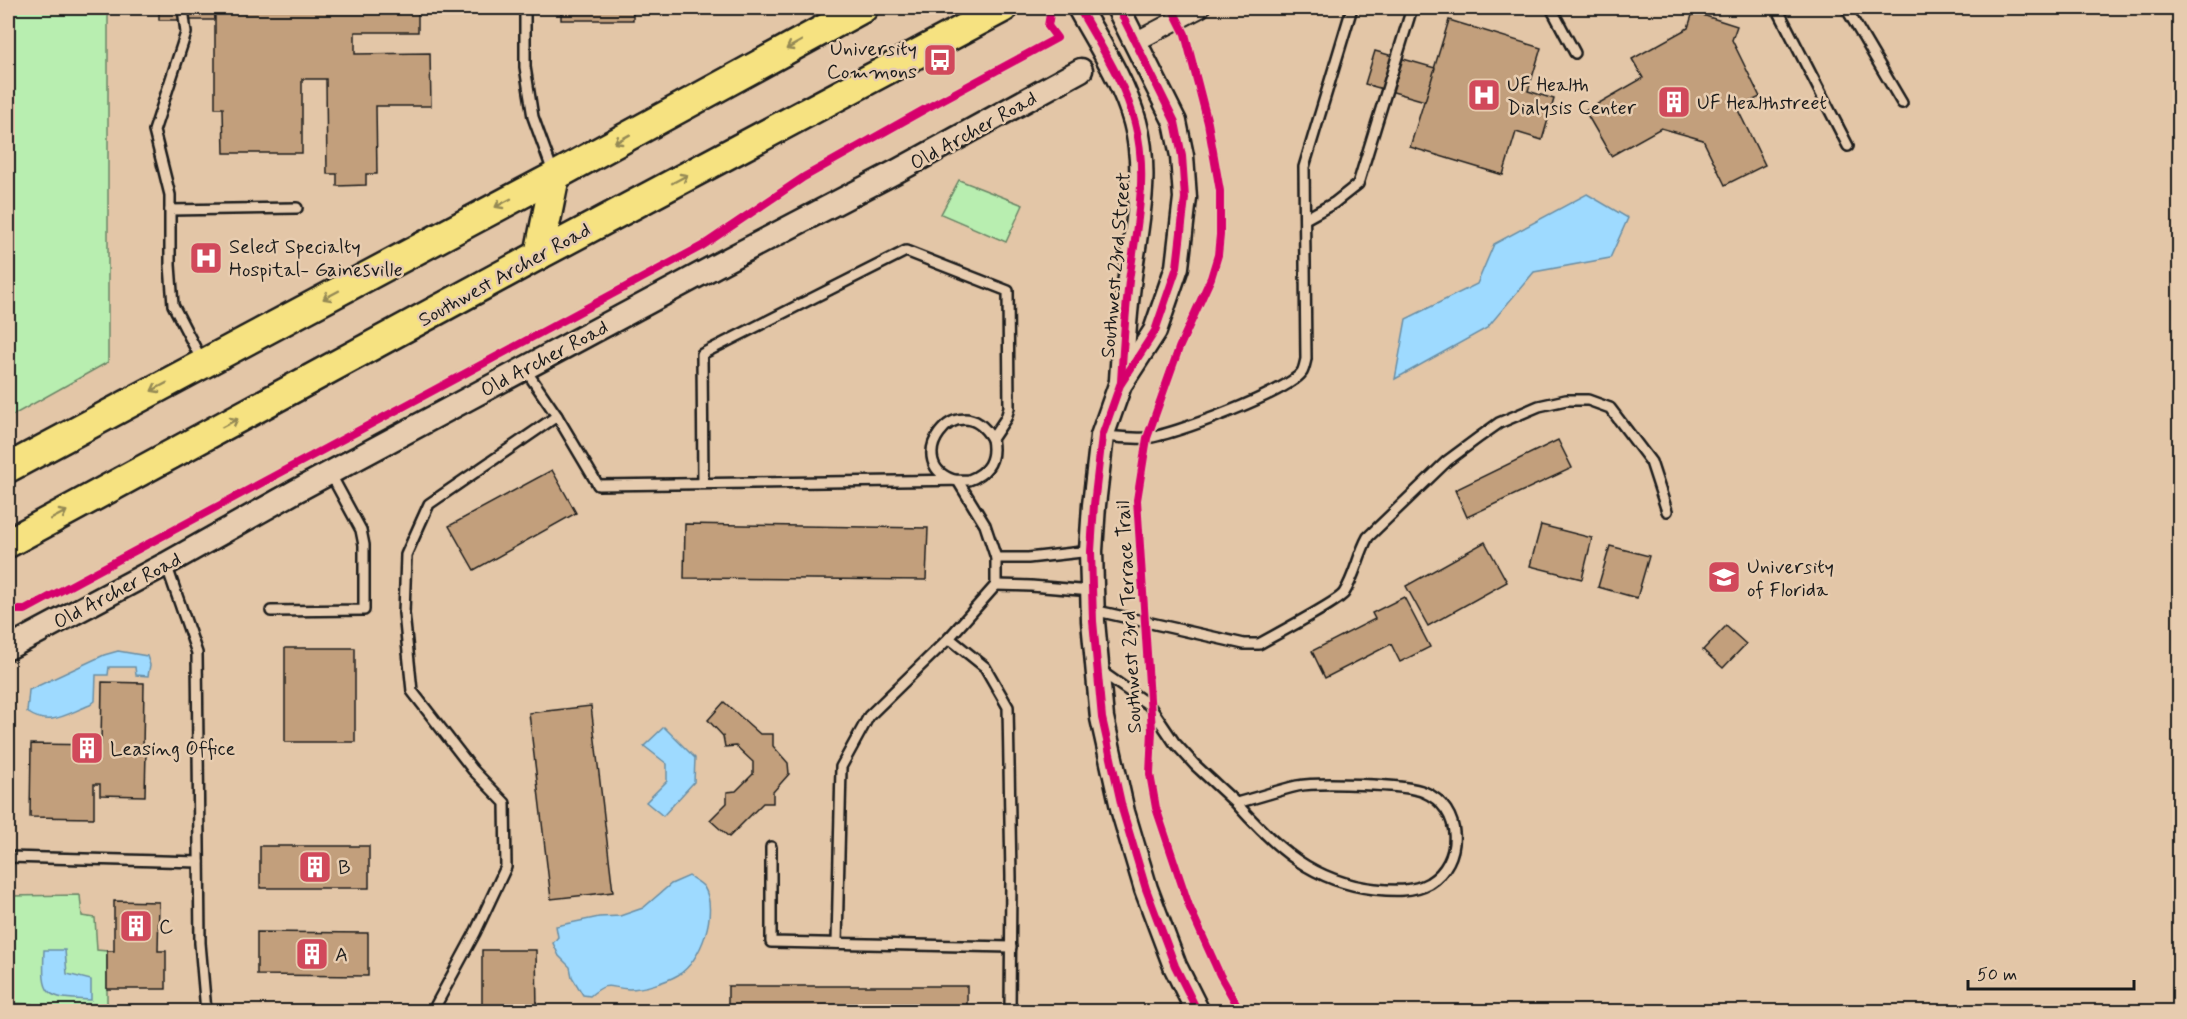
<svg xmlns="http://www.w3.org/2000/svg" width="2187" height="1019" font-family="Mynerve,sans-serif">
	<rect width="100%" height="100%" fill="#e3c6a7"/>
	<filter id="ink" filterUnits="userSpaceOnUse"><feTurbulence type="fractalNoise" baseFrequency=".0167" numOctaves="2"/><feDisplacementMap in="SourceGraphic" scale="12" xChannelSelector="R" yChannelSelector="G"/><feConvolveMatrix kernelMatrix="1 2 1 2 8 2 1 2 1" color-interpolation-filters="sRGB"/></filter>
	<g filter="url(#ink)">
		<g fill="#b8eeb0" stroke="#6a8566" stroke-width="1.5">
			<path d="M 8,8 L 108,8 L 108,362 L 8,418 Z"/>
			<path d="M 959,180 L 1023,205 L 1006,242 L 941,214 Z"/>
			<path d="M 80,895 L 82,916 L 95,918 L 97,950 L 107,951 L 107,1009 L 105,1011 L 34,1011 L 32,1004 L 8,1003 L 8,896 Z"/>
		</g>
		<g fill="#9edaff" stroke="#6a8ea4" stroke-width="1.5">
			<path d="M 1587,194 L 1628,218 L 1610,258 L 1534,272 L 1487,328 L 1395,379 L 1406,319 L 1477,284 L 1494,244 Z"/>
			<path d="M 118,651 L 147,656 L 150,665 L 148,676 L 136,675 L 135,667 L 109,667 L 108,675 L 96,675 L 95,701 L 90,705 C 66,714 50,728 27,712 L 29,690 L 104,655 Z"/>
			<path d="M 664,727 L 695,758 L 694,782 L 663,816 L 646,802 L 667,781 L 667,764 L 644,746 Z"/>
			<path d="M 689,876 C 693,879 701,883 704,887 C 719,911 701,962 678,975 C 666,982 643,989 629,989 C 608,988 609,980 590,996 L 583,995 L 572,977 L 570,967 L 559,956 L 553,943 L 558,937 L 556,926 L 599,917 L 620,916 L 643,908 L 671,884 Z"/>
			<path d="M 44,950 L 65,950 L 67,974 L 91,980 L 91,1000 C 44,998 42,997 44,950 Z"/>
		</g>
		<g fill="#c29f7b" stroke="#1c1c1c" stroke-width="1.5">
			<rect x="159" y="8" width="56" height="12"/>
			<path d="M 215,8 L 418,8 L 418,32 L 355,32 L 355,54 L 430,53 L 431,106 L 376,106 L 377,174 L 366,174 L 366,185 L 337,186 L 337,174 L 327,174 L 326,79 L 302,79 L 302,153 L 224,153 L 223,108 L 215,108 Z"/>
			<rect x="561" y="8" width="72" height="12"/>
			<path d="M 1693,12 L 1737,26 L 1732,40 L 1760,97 L 1737,108 L 1765,165 L 1725,185 L 1703,140 L 1661,128 L 1611,156 L 1585,111 L 1643,78 L 1632,59 L 1688,28 Z"/>
			<path d="M 1449,20 L 1541,48 L 1528,91 L 1554,99 L 1542,140 L 1516,132 L 1503,175 L 1410,147 Z"/>
			<path d="M 1375,51 L 1435,68 L 1425,101 L 1365,84 Z"/>
			<path d="M 1558,440 L 1572,468 L 1467,517 L 1455,490 Z"/>
			<path d="M 552,470 L 576,513 L 474,570 L 449,526 Z"/>
			<path d="M 685,524 L 928,528 L 926,580 L 684,578 Z"/>
			<path d="M 1541,525 L 1592,538 L 1582,579 L 1530,566 Z"/>
			<path d="M 1485,542 L 1507,582 L 1428,626 L 1406,586 Z"/>
			<path d="M 1610,546 L 1649,556 L 1637,598 L 1598,587 Z"/>
			<path d="M 1404,597 L 1430,647 L 1400,662 L 1391,644 L 1325,678 L 1312,651 L 1375,619 L 1372,613 Z"/>
			<path d="M 1726,626 L 1746,644 L 1723,668 L 1703,650 Z"/>
			<rect x="285" y="648" width="70" height="94"/>
			<path d="M 102,682 L 144,683 L 143,751 L 146,751 L 145,796 L 100,795 L 100,784 L 94,784 L 94,818 L 30,817 L 31,744 L 101,745 Z"/>
			<path d="M 724,702 L 760,734 L 773,734 L 773,746 L 788,763 L 789,774 L 773,792 L 773,803 L 763,803 L 729,837 L 710,820 L 727,803 L 727,792 L 736,791 L 753,774 L 753,762 L 736,746 L 725,747 L 723,736 L 708,720 Z"/>
			<path d="M 591,706 L 613,892 L 551,899 L 529,713 Z"/>
			<rect x="260" y="846" width="109" height="42"/>
			<path d="M 114,901 L 159,902 L 158,951 L 166,951 L 166,989 L 107,989 L 107,951 L 114,951 Z"/>
			<path d="M 257,932 L 368,933 L 368,976 L 257,975 Z"/>
			<path d="M 482,950 L 536,950 L 537,1012 L 482,1012 Z"/>
			<rect x="728" y="986" width="239" height="26"/>
		</g>
		<g fill="none" stroke-linecap="round" stroke-linejoin="round">
			<g stroke="#1c1c1c" stroke-width="14">
				<g id="service">
					<path d="M 183,8 L 186,33 L 154,131 L 170,195 L 170,265 L 173,305 L 202,361"/>
					<path d="M 525,8 L 525,67 L 533,117 L 553,172"/>
					<path d="M 1551,8 L 1575,53"/>
					<path d="M 1777,8 L 1848,146"/>
					<path d="M 1846,8 L 1902,103"/>
					<path d="M 170,210 L 297,208"/>
					<path d="M 1305,219 L 1334,203 L 1358,184 L 1412,8"/>
					<path d="M 525,369 L 557,416"/>
					<path d="M 1104,436 C 1117,437 1132,439 1145,438 C 1169,437 1290,391 1302,372 C 1304,369 1305,363 1306,359 L 1304,167 L 1352,8"/>
					<path d="M 992,439 C 958,381 897,467 958,481 L 985,525 L 996,558 L 996,585 L 949,638 L 985,667 L 1008,707 L 1011,877 L 1010,1012"/>
					<path d="M 996,558 L 1028,558 L 1091,551"/>
					<path d="M 166,564 L 197,653 L 200,943 L 206,1011"/>
					<path d="M 996,585 L 1031,586 L 1092,591"/>
					<path d="M 1093,610 L 1244,644 L 1259,644 C 1273,636 1338,602 1344,593 C 1355,576 1358,555 1368,537 L 1447,461 L 1478,438 L 1499,423 L 1539,406 L 1566,400 L 1588,400 L 1610,408 L 1651,462 L 1667,511"/>
					<path d="M 271,611 L 364,610 L 364,545 L 361,530 L 330,473"/>
					<path d="M 1099,670 L 1149,705 L 1174,742 L 1195,765 L 1236,803 C 1256,798 1276,791 1297,786 C 1316,782 1407,784 1424,792 C 1463,808 1464,862 1429,883 C 1413,892 1393,891 1375,889 C 1313,882 1276,848 1236,803"/>
					<path d="M 771,847 L 771,942 L 1011,947"/>
					<path d="M 8,857 L 199,862"/>
					<path d="M 837,943 L 841,767 L 869,716 L 949,638"/>
					<path d="M 436,1012 L 436,1005 L 475,933 L 506,867 L 505,803 L 473,770 L 412,691 L 404,613 L 406,555 L 429,504 L 557,416 L 598,485 L 969,480 C 988,473 996,460 992,439 L 1006,418 L 1009,408 L 1008,291 L 906,251 L 702,354 L 703,483"/>
				</g>
			</g>
			<g stroke="#1c1c1c" stroke-width="22">
				<path id="minor" d="M 1135,42 L 1200,8"/>
			</g>
			<g stroke="#1c1c1c" stroke-width="27">
				<g id="tertiary">
					<path d="M 1079,8 C 1099,44 1124,82 1135,122 C 1150,177 1135,230 1129,285 C 1125,317 1123,349 1121,380"/>
					<path d="M 1118,8 L 1175,122 L 1182,156 L 1185,198 L 1177,267 L 1155,331 L 1120,385 L 1102,436 L 1094,505 L 1091,551 L 1093,621 L 1102,718 L 1123,812 L 1146,889 L 1175,966 L 1198,1012"/>
					<path d="M 8,648 L 166,564 L 296,491 L 723,262 L 899,170 L 1081,70"/>
				</g>
			</g>
			<g stroke="#1c1c1c" stroke-width="33">
				<g id="primary">
					<path d="M 539,255 L 555,176"/>
					<path d="M 8,468 L 555,176 L 863,8"/>
					<path d="M 8,543 L 539,255 L 1003,8"/>
				</g>
			</g>
			<use href="#service" stroke="#e7ccaf" stroke-width="9"/>
			<use href="#minor" stroke="#e7ccaf" stroke-width="18"/>
			<use href="#tertiary" stroke="#e7ccaf" stroke-width="22"/>
			<use href="#primary" stroke="#f6e281" stroke-width="28"/>
			<g stroke="#e7ccaf" stroke-width="11">
				<g id="cycleway">
					<path d="M 1079,8 C 1099,44 1125,82 1135,123 C 1149,176 1136,228 1129,281 C 1125,315 1123,349 1121,382"/>
					<path d="M 1172,8 L 1185,34 L 1208,123 L 1220,191 L 1220,235 L 1218,255 L 1211,278 L 1179,348 L 1147,438 L 1137,500 L 1152,730 L 1150,774 L 1156,808 L 1189,906 L 1220,975 L 1241,1012"/>
					<path d="M 1119,9 L 1175,122 L 1182,156 L 1185,198 L 1177,267 L 1155,331 L 1120,385 L 1102,436 L 1094,505 L 1091,551 L 1093,621 L 1102,718 L 1123,812 L 1146,889 L 1175,966 L 1198,1012"/>
					<path d="M 8,610 L 25,610 L 702,246 L 804,177 L 927,108 L 1057,38 L 1048,26 L 1051,8"/>
				</g>
			</g>
			<use href="#cycleway" stroke="#d6006c" stroke-width="8"/>
		</g>
		<defs><path id="oneway-shaft" d="M-6 0H5M1.5-3L5.5 0L1.5 3" fill="none" stroke-width="1.6" stroke-linecap="round" stroke-linejoin="round" transform="scale(1.5)"/></defs>
		<g stroke="#948954">
			<use href="#oneway-shaft" transform="translate(794 45) rotate(151)"/>
			<use href="#oneway-shaft" transform="translate(622 139) rotate(151)"/>
			<use href="#oneway-shaft" transform="translate(680 179) rotate(-28)"/>
			<use href="#oneway-shaft" transform="translate(503 203) rotate(152)"/>
			<use href="#oneway-shaft" transform="translate(331 295) rotate(152)"/>
			<use href="#oneway-shaft" transform="translate(159 387) rotate(152)"/>
			<use href="#oneway-shaft" transform="translate(230 423) rotate(-28)"/>
			<use href="#oneway-shaft" transform="translate(59 515) rotate(-28)"/>
		</g>
	</g>
	<defs>
		<g id="bus-square" transform="scale(1.725)"><rect x="-9" y="-9" width="18" height="18" rx="4" fill="#d1495b" stroke="#e7ccaf"/><path d="M-5-6H5V4H4V6H2V4H-2V6H-4V4H-5ZM-3.5-4V0h7V-4ZM-3.5 1.2v1.5H-2V1.2ZM2 1.2v1.5H3.5V1.2Z" fill="#fff"/></g>
		<g id="hospital-square" transform="scale(1.725)"><rect x="-9" y="-9" width="18" height="18" rx="4" fill="#d1495b" stroke="#e7ccaf"/><path d="M-5-5h3v3.5h4V-5h3V5h-3V1.5h-4V5h-3Z" fill="#fff"/></g>
		<g id="building-square" transform="scale(1.725)"><rect x="-9" y="-9" width="18" height="18" rx="4" fill="#d1495b" stroke="#e7ccaf"/><path d="M-4-6H4V6H1V3H-1V6H-4ZM-2.5-4.3h1.7v1.8h-1.7ZM.8-4.3h1.7v1.8H.8ZM-2.5-1h1.7V.8h-1.7ZM.8-1h1.7V.8H.8Z" fill="#fff"/></g>
		<g id="university-square" transform="scale(1.725)"><rect x="-9" y="-9" width="18" height="18" rx="4" fill="#d1495b" stroke="#e7ccaf"/><path d="M0-5L7-2L0 1L-7-2ZM-4 1L0 2.5L4 1V4Q0 6-4 4Z" fill="#fff"/></g>
	</defs>
	<g fill-rule="evenodd">
		<use href="#bus-square" x="940" y="60"/>
		<use href="#hospital-square" x="1484" y="95"/>
		<use href="#building-square" x="1674" y="102"/>
		<use href="#hospital-square" x="206" y="258"/>
		<use href="#university-square" x="1724" y="577"/>
		<use href="#building-square" x="87" y="748"/>
		<use href="#building-square" x="315" y="867"/>
		<use href="#building-square" x="136" y="926"/>
		<use href="#building-square" x="312" y="954"/>
	</g>
	<g text-anchor="middle" stroke-width="5" stroke-linejoin="round" paint-order="stroke">
		<g font-size="20" fill="#1c1c1c" stroke="#e7ccaf" text-anchor="start">
			<text x="917" y="55" text-anchor="end">University<tspan x="917" dy="23">Commons</tspan></text>
			<text x="1507" y="91">UF Health<tspan x="1507" dy="23">Dialysis Center</tspan></text>
			<text x="1697" y="109">UF Healthstreet</text>
			<text x="229" y="253">Select Specialty<tspan x="229" dy="23">Hospital- Gainesville</tspan></text>
			<text x="1747" y="573">University<tspan x="1747" dy="23">of Florida</tspan></text>
			<text x="110" y="755">Leasing Office</text>
			<text x="338" y="874">B</text>
			<text x="159" y="933">C</text>
			<text x="335" y="961">A</text>
		</g>
		<g font-size="20" fill="#1c1c1c" stroke="#e7ccaf">
			<text transform="translate(973 130) rotate(-29)" y="7">Old Archer Road</text>
			<text transform="translate(1115 265) rotate(-85)" y="7">Southwest 23rd Street</text>
			<text transform="translate(504 274) rotate(-29)" y="7">Southwest Archer Road</text>
			<text transform="translate(544 358) rotate(-28)" y="7">Old Archer Road</text>
			<text transform="translate(117 590) rotate(-28)" y="7">Old Archer Road</text>
			<text transform="translate(1128 617) rotate(-93)" y="7">Southwest 23rd Terrace Trail</text>
		</g>
	</g>
	<rect width="2187" height="1019" fill="none" stroke="#e7ccaf" stroke-width="30"/>
	<rect x="15" y="15" width="2157" height="989" fill="none" stroke="#1c1c1c" stroke-width="2" filter="url(#ink)"/>
	<path d="M1968 980v9h166v-9" fill="none" stroke="#1c1c1c" stroke-width="3"/>
	<text x="1977" y="980" font-size="18" fill="#1c1c1c" stroke="#e7ccaf" stroke-width="4.5" paint-order="stroke">50 m</text>
</svg>
